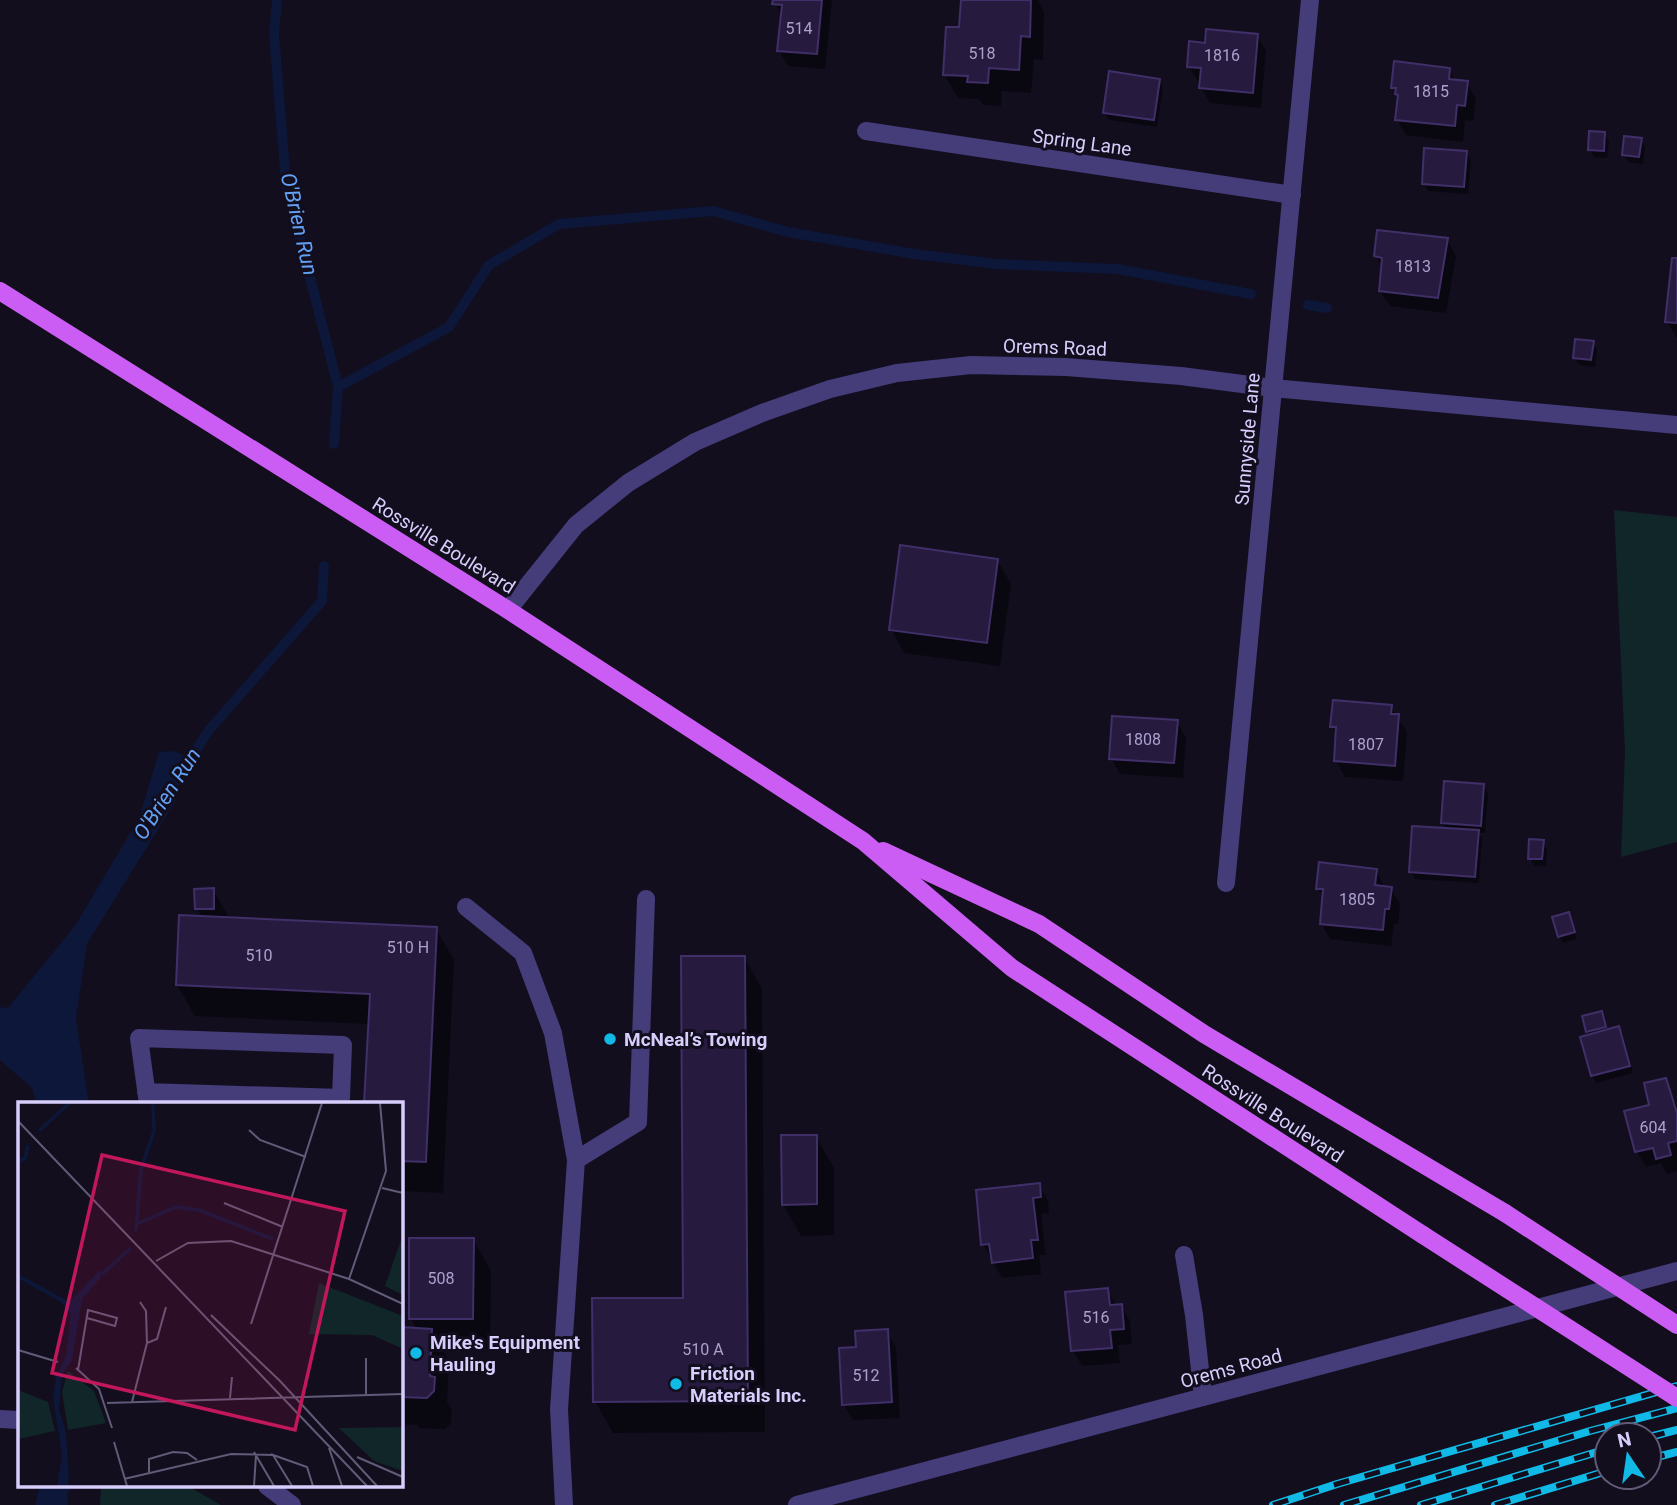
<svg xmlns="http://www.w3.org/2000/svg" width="1677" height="1505" font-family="Roboto,sans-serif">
	<rect width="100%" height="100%" fill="#120e1e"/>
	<g fill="#112628">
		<path d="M 1614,510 L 1677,517 L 1677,842 L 1621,857 L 1625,751 Z"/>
		<path d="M 101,1486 L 188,1486 L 221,1505 L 100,1505 Z"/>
	</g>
	<g fill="#0c1739">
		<path d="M 172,751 L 184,755 L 176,800 L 87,944 L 76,1019 L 89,1104 L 37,1104 L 32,1088 L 0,1060 L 0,1007 L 8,1008 L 75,926 L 139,818 L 159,752 Z"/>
		<path d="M 40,1486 L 72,1486 L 67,1494 L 68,1505 L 35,1505 Z"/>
	</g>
	<g fill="#0007">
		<path d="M 774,0 L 832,0 L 825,69 L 788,66 L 779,51 L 782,17 Z"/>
		<path d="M 963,0 L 1038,0 L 1044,12 L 1043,60 L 1034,59 L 1031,93 L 1002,91 L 1001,106 L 983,105 L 979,99 L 958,98 L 944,74 L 961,29 Z"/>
		<path d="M 1257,35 L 1266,51 L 1261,108 L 1210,103 L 1201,88 L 1202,83 L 1198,82 L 1189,66 L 1206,45 Z"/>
		<path d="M 1449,70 L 1456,82 L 1467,83 L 1476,99 L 1473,121 L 1465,120 L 1463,142 L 1406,135 L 1397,119 L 1399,98 L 1393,87 Z"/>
		<path d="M 1159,80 L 1163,88 L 1157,127 L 1109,120 L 1104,112 Z"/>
		<path d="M 1604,134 L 1609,141 L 1607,158 L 1594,157 L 1590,150 Z"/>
		<path d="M 1641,140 L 1645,147 L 1643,164 L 1628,162 L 1623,154 Z"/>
		<path d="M 1466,153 L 1471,160 L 1468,194 L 1428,191 L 1424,184 Z"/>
		<path d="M 1447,240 L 1456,256 L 1446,313 L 1390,306 L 1380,291 L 1383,268 L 1376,256 Z"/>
		<path d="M 1677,260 L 1677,338 L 1667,322 Z"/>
		<path d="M 1592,343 L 1597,350 L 1595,367 L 1579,365 L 1575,358 Z"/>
		<path d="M 997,560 L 1011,584 L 1000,666 L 904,653 L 891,629 Z"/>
		<path d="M 1391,707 L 1407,732 L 1403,781 L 1345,777 L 1336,761 L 1338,736 L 1332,726 Z"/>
		<path d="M 1177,722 L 1186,738 L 1183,778 L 1120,774 L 1111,758 Z"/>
		<path d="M 1483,786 L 1488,793 L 1485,833 L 1478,833 L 1482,839 L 1479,883 L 1415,879 L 1411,872 L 1447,830 L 1443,823 Z"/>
		<path d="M 1542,842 L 1547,849 L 1546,866 L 1534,866 L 1530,858 Z"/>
		<path d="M 1376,871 L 1385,888 L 1391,889 L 1400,904 L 1398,924 L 1394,924 L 1391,946 L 1330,939 L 1321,923 L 1324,899 L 1318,888 Z"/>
		<path d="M 213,890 L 230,919 L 436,929 L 454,960 L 443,1193 L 401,1191 L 401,1104 L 366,1104 L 370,1024 L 195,1016 L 177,985 L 202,918 L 197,909 Z"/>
		<path d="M 1568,914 L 1577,939 L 1563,943 L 1559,936 Z"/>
		<path d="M 744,957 L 762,989 L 765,1432 L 613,1433 L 595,1401 L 685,1300 Z"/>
		<path d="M 1601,1013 L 1608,1031 L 1619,1028 L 1623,1036 L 1633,1073 L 1596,1083 L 1592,1075 L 1590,1036 L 1587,1031 Z"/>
		<path d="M 1665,1080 L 1677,1106 L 1677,1171 L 1667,1174 L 1661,1163 L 1646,1167 L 1637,1152 L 1627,1112 L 1651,1106 Z"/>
		<path d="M 816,1137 L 834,1168 L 834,1235 L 801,1236 L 783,1204 Z"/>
		<path d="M 1039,1185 L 1048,1201 L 1049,1213 L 1041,1214 L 1046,1255 L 1039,1255 L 1041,1274 L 1002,1278 L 983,1244 Z"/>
		<path d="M 473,1239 L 491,1271 L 490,1349 L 442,1349 L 449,1362 L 447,1402 L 452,1410 L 451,1423 L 445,1429 L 419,1428 L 417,1425 L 401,1424 L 401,1329 L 417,1330 L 411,1318 Z"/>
		<path d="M 1107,1290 L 1117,1306 L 1121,1306 L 1130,1321 L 1132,1344 L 1118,1345 L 1120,1363 L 1082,1366 L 1073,1351 Z"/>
		<path d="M 887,1331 L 896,1347 L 900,1418 L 853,1420 L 844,1405 L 858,1349 Z"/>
	</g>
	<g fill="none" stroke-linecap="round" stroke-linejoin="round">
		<g stroke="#0c1739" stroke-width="10">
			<path d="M 277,0 L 274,34 L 286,183 L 338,387 L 334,444"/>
			<path d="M 1308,305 L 1327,308"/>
			<path d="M 338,387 L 449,327 L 489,265 L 559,224 L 713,211 L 788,232 L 914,254 L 997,264 L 1117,269 L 1251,294"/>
			<path d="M 174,784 L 209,730 L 322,601 L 324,566"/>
		</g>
	</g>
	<g fill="#261b3e" stroke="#402f68" stroke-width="2">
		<path d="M 773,0 L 822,0 L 817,54 L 777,51 L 782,5 L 772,4 Z"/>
		<path d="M 961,0 L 1031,0 L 1030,37 L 1021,36 L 1019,70 L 989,68 L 988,83 L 967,82 L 968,76 L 943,75 L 946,27 L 959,27 Z"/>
		<path d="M 1206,29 L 1258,34 L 1253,93 L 1199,88 L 1201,68 L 1187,67 L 1189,41 L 1205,43 Z"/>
		<path d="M 1394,61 L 1450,68 L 1449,79 L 1468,81 L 1465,106 L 1457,105 L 1455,126 L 1395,120 L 1398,95 L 1395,94 L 1396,88 L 1391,88 Z"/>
		<path d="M 1109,71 L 1160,79 L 1154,120 L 1103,113 Z"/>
		<path d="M 1589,131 L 1605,132 L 1604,151 L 1588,150 Z"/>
		<path d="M 1624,136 L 1642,138 L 1639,157 L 1622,155 Z"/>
		<path d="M 1424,148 L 1467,151 L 1464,187 L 1422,184 Z"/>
		<path d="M 1377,230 L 1448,238 L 1438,298 L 1379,291 L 1382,258 L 1374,256 Z"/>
		<path d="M 1672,258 L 1677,258 L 1677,323 L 1665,322 Z"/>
		<path d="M 1575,339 L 1594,341 L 1591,360 L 1573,358 Z"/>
		<path d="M 900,545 L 998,559 L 987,643 L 889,630 Z"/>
		<path d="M 1333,700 L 1392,705 L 1391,714 L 1399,714 L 1395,766 L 1334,761 L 1336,727 L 1330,727 Z"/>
		<path d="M 1112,716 L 1178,720 L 1174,763 L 1109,759 Z"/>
		<path d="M 1444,781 L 1484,784 L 1481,826 L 1441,823 Z"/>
		<path d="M 1412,826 L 1479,830 L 1475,877 L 1409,872 Z"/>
		<path d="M 1529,839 L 1544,840 L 1542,859 L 1528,859 Z"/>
		<path d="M 1319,862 L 1377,869 L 1375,885 L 1392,887 L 1389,909 L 1385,909 L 1383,930 L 1320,924 L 1323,889 L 1316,889 Z"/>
		<path d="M 214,888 L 214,909 L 195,909 L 194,889 Z"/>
		<path d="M 1569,912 L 1575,932 L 1558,937 L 1552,917 Z"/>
		<path d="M 179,915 L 437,927 L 426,1162 L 401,1161 L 401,1104 L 364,1104 L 370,994 L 176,985 Z"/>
		<path d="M 681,956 L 745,956 L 748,1401 L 593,1402 L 592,1298 L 683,1298 Z"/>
		<path d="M 1602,1011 L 1606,1027 L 1586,1032 L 1582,1016 Z"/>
		<path d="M 1619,1026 L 1630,1066 L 1591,1076 L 1580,1037 Z"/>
		<path d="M 1666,1078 L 1677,1113 L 1677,1141 L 1668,1143 L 1671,1155 L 1656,1159 L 1653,1148 L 1635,1152 L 1624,1111 L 1649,1105 L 1644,1083 Z"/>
		<path d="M 781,1135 L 817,1135 L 817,1204 L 782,1205 Z"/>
		<path d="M 1040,1183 L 1041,1197 L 1033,1198 L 1038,1240 L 1031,1240 L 1033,1258 L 992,1263 L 989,1244 L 981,1245 L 976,1190 Z"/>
		<path d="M 409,1238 L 474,1238 L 473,1319 L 409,1319 Z"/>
		<path d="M 1108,1288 L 1110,1305 L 1122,1304 L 1124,1329 L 1110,1330 L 1112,1348 L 1071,1351 L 1065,1292 Z"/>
		<path d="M 401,1327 L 432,1329 L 430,1376 L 435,1377 L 434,1391 L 427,1398 L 401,1397 Z"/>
		<path d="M 888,1329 L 892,1402 L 842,1405 L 839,1348 L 856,1347 L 855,1331 Z"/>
	</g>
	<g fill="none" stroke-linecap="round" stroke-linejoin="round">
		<g stroke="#453c7a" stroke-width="18">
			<path d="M 866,131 L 1292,195"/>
			<path d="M 508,610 L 576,525 L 628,483 L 695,442 L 762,413 L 830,389 L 897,373 L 971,365 L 1066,367 L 1181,376 L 1273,388 L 1677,425"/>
			<path d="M 1226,883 L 1310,0"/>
			<path d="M 466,907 L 523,953 L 553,1033 L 576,1160"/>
			<path d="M 146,1092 L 341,1098 L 343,1045 L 139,1038 L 148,1104"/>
			<path d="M 1184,1255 L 1194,1315 L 1203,1397"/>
			<path d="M 0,1419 L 19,1420"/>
			<path d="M 267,1486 L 292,1505"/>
			<path d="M 564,1505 L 559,1409 L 576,1160 L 638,1122 L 646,899"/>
			<path d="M 797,1505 L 1677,1271"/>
		</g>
		<g stroke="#cc5df4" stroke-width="18">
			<path d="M 0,291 L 508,610 L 863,841 L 1012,968 L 1423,1235"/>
			<path d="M 883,851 L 1039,924 L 1204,1034 L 1505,1213"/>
		</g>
		<g stroke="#10b9e6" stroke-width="8">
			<g id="rail">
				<path d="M 1649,1437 L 1677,1430"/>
				<path d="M 1649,1459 L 1677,1452"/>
				<path d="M 1273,1505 L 1337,1484 L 1677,1386"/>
				<path d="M 1344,1505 L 1590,1431 L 1677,1408"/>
				<path d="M 1421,1505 L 1607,1449"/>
				<path d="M 1495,1505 L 1607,1471"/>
			</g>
		</g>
		<use href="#rail" stroke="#120e1e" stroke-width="5" stroke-dasharray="16" stroke-linecap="butt"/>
		<g stroke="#cc5df4" stroke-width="18">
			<path d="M 1505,1213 L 1677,1325"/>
			<path d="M 1423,1235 L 1677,1398"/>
		</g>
	</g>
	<g fill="#10b9e6" stroke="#120e1e" stroke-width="2.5">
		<circle cx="610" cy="1039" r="7"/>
		<circle cx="416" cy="1353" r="7"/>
		<circle cx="676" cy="1384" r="7"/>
	</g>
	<g text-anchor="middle" stroke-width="6" stroke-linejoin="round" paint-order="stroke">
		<g font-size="16" fill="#aca1cc">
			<text x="799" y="34">514</text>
			<text x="982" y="59">518</text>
			<text x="1222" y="61">1816</text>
			<text x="1431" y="97">1815</text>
			<text x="1413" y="272">1813</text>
			<text x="1143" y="745">1808</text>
			<text x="1366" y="750">1807</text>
			<text x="1357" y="905">1805</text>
			<text x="408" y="953">510 H</text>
			<text x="259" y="961">510</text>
			<text x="1653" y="1133">604</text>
			<text x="441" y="1284">508</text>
			<text x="1096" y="1323">516</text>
			<text x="703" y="1355">510 A</text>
			<text x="866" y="1381">512</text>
		</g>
		<g font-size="19" fill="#d8cefc" stroke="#120e1e">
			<text transform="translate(1082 142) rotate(8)" y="7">Spring Lane</text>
			<text transform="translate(1055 347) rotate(2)" y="7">Orems Road</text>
			<text transform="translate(1247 439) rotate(-85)" y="7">Sunnyside Lane</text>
			<text transform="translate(444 545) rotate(32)" y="7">Rossville Boulevard</text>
			<text transform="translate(1273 1113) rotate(33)" y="7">Rossville Boulevard</text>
			<text transform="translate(1231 1368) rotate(-15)" y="7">Orems Road</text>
		</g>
		<g font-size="19" font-weight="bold" fill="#d8cefc" stroke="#120e1e" text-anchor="start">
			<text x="624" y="1046">McNeal’s Towing</text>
			<text x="430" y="1349">Mike's Equipment<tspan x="430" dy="22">Hauling</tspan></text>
			<text x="690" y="1380">Friction<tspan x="690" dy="22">Materials Inc.</tspan></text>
		</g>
		<g font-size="21" font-style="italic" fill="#63a1f5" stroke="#120e1e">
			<text transform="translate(299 224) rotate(77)" y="7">O'Brien Run</text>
			<text transform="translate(167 794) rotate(-57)" y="7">O'Brien Run</text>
		</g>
	</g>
	<g transform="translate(18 1102)">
		<rect width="385" height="385" fill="#120e1e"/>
		<path d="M 385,132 L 385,193 L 367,184 ZM 301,181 L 385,214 L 385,247 L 354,233 L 291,232 ZM 50,269 L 76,289 L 88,321 L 50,328 L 44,290 ZM 0,288 L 30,300 L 37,329 L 0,337 ZM 385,325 L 385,369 L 356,359 L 321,326 Z" fill="#112628"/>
		<path d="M 82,168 L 83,175 L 64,197 L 54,258 L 44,272 L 41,308 L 48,330 L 51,376 L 49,384 L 39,384 L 44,353 L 35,296 L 38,275 L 48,253 L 53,212 L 43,200 L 1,177 L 0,172 L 52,200 Z" fill="#0c1739"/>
		<path fill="none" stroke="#0c1739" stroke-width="3.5" d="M 21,29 L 51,1M 0,60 L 7,56 L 10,43M 121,121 L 158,105 L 181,108 L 255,137M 118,129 L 123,67 L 136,29 L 135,1M 84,172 L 113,146M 42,324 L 47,346"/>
		<path fill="none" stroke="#615b77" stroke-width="2" d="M 0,19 L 349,384M 231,28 L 242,38 L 288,55M 364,86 L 385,91M 206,101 L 265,125M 138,159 L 170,141 L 213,139 L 331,177 L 385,202M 331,177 L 368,69 L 362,1M 122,200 L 128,209 L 129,241M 193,213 L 262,279 L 359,384M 233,222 L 304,1M 0,248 L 40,260M 348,256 L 348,292M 58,266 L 81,287 L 94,326M 60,268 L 70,208 L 99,216 L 97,224 L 69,216M 212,296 L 214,275M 114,300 L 129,241 L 139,237 L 148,205M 89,301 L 385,292M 96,340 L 109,384M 311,346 L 324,384M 236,350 L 256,384M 339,355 L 385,375M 131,370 L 131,357 L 155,350 L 169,351 L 179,358M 106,377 L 213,352 L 255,353M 236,384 L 238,353M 274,384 L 255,353 L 289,365 L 295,384"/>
		<path fill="#c2185b" fill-opacity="0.15" stroke="#c2185b" stroke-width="3.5" d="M 84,53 L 327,109 L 277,328 L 34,271 Z"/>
		<rect width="385" height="385" fill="none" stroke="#d8cefc" stroke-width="3.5"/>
	</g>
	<g transform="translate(1628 1456) rotate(347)"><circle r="33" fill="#120e1e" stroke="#615b77" stroke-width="2"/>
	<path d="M0-5L12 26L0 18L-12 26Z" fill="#10b9e6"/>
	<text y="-10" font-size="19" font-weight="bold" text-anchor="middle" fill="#d8cefc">N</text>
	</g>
</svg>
